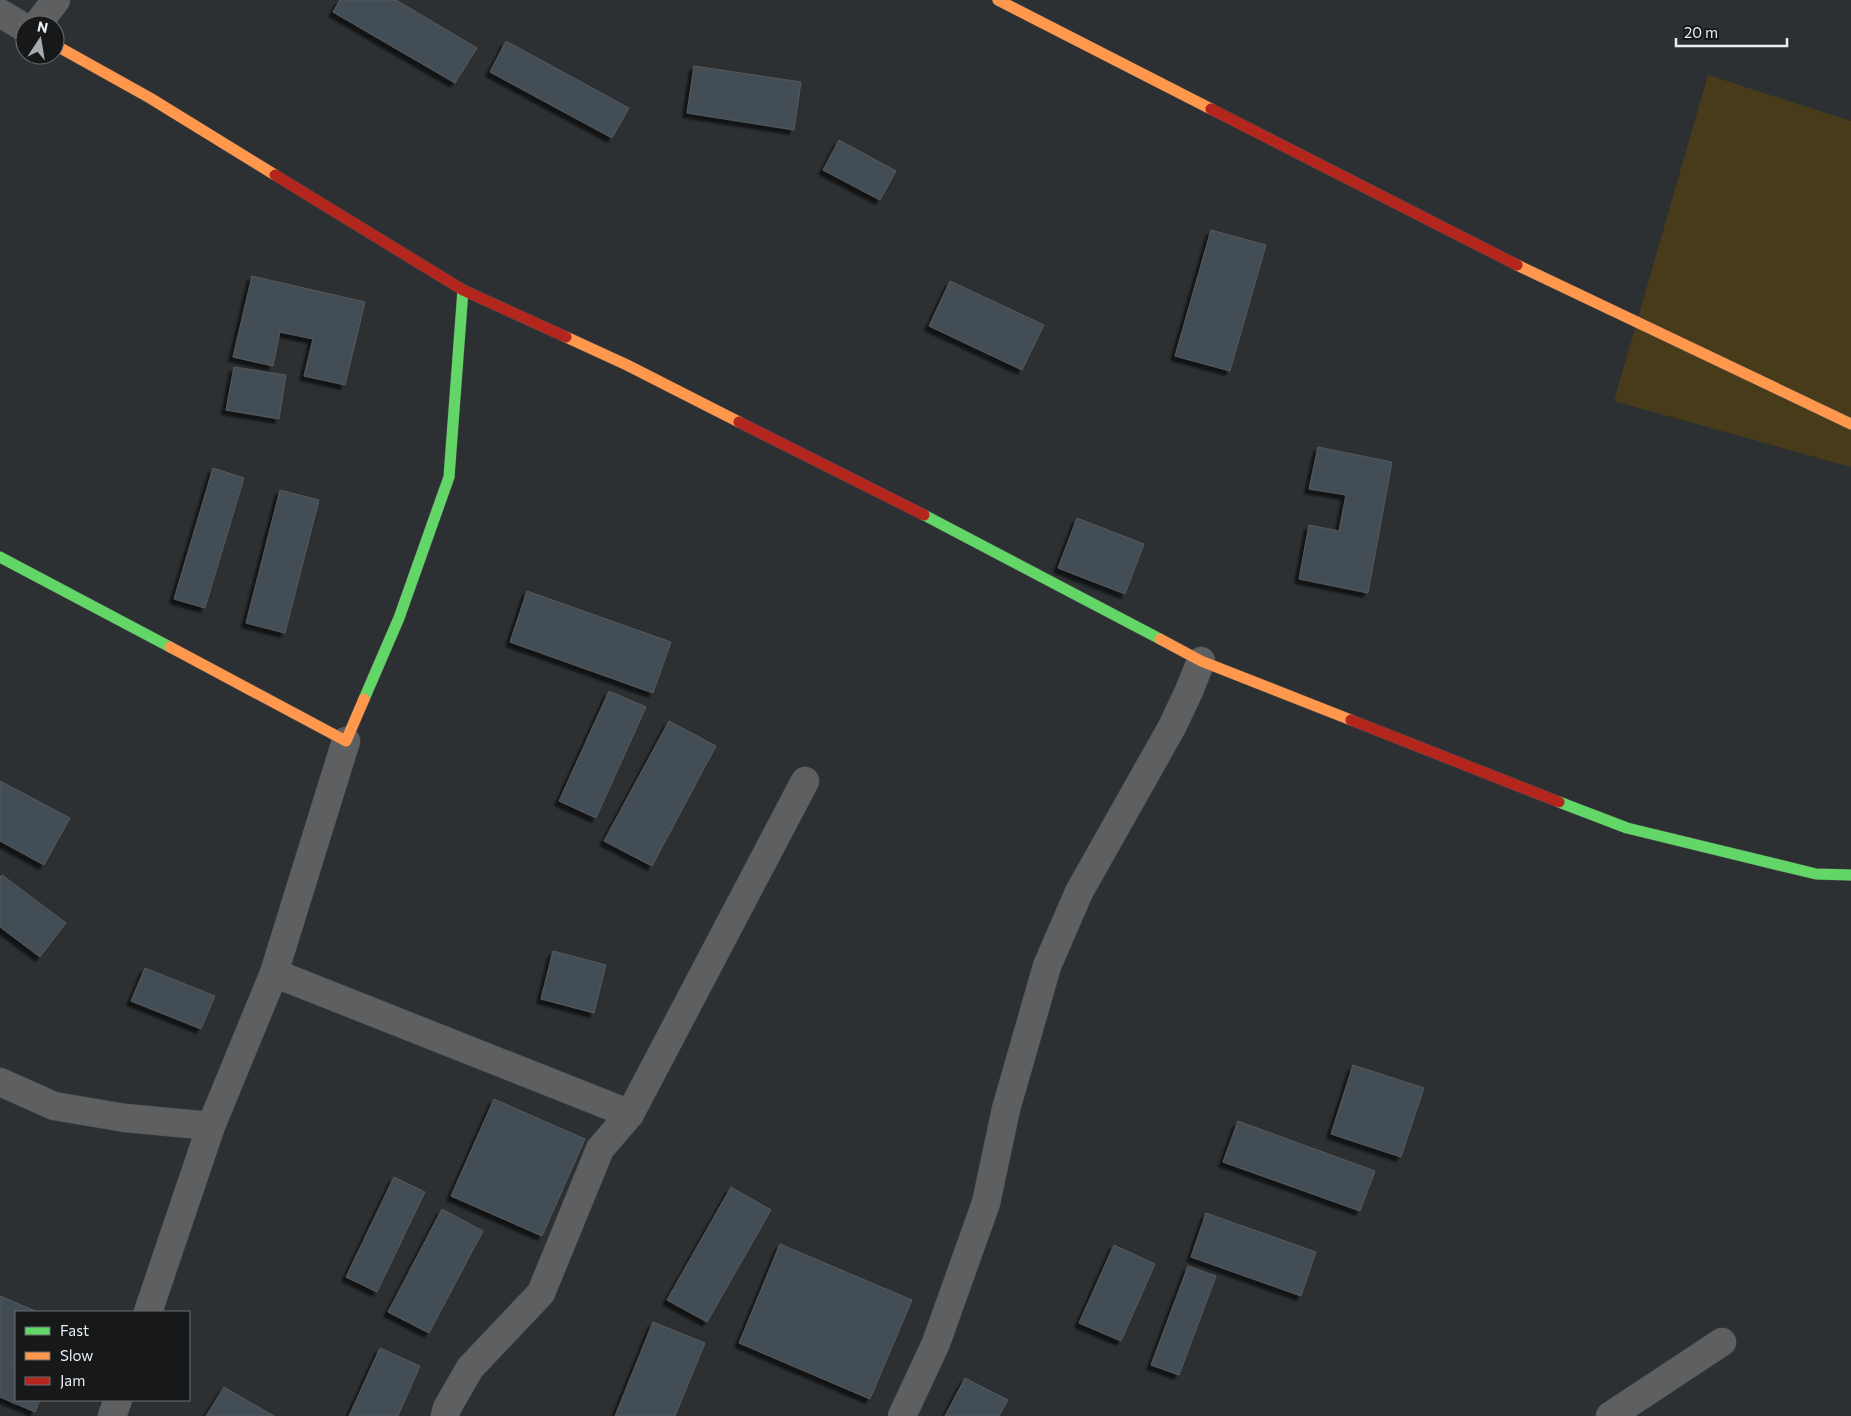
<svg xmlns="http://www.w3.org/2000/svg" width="1851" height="1416" font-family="Commissioner,sans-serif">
	<defs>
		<filter id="shadow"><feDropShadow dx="-4.5" dy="4.5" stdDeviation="1" flood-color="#0009"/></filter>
	</defs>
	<rect width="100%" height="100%" fill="#2d3032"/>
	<path fill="#483b19" d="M 1708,75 L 1851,121 L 1851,467 L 1614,401 Z"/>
	<g fill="#434e54" stroke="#57595b" filter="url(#shadow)">
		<path d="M 340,0 L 396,0 L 477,48 L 455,83 L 333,12 Z"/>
		<path d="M 506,41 L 629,108 L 612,138 L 490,72 Z"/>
		<path d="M 694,66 L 801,82 L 794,130 L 687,113 Z"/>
		<path d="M 839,140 L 896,171 L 880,200 L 823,170 Z"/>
		<path d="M 1211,230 L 1266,245 L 1230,371 L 1175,356 Z"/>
		<path d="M 252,276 L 365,302 L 345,385 L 304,376 L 313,339 L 280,332 L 273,366 L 233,357 Z"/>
		<path d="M 950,281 L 1044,325 L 1022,370 L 929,326 Z"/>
		<path d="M 234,367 L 286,375 L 279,419 L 226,410 Z"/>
		<path d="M 1318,447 L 1392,462 L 1368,593 L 1299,579 L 1309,525 L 1339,531 L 1346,495 L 1309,489 Z"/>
		<path d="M 213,468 L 244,478 L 205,608 L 174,599 Z"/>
		<path d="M 280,490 L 319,500 L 285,633 L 246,623 Z"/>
		<path d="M 1077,518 L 1144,544 L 1125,594 L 1058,568 Z"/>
		<path d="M 527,591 L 671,642 L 653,693 L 510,642 Z"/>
		<path d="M 609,691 L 646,707 L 596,818 L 559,801 Z"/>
		<path d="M 669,721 L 716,746 L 652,866 L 604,841 Z"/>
		<path d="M 0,781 L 70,818 L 44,865 L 0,841 Z"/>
		<path d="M 2,875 L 66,923 L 40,957 L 0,927 L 0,877 Z"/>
		<path d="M 553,951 L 606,965 L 594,1013 L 541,999 Z"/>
		<path d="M 145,968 L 215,996 L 201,1029 L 131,1001 Z"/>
		<path d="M 1353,1065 L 1424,1088 L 1401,1157 L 1331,1134 Z"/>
		<path d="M 494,1099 L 585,1139 L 542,1236 L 451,1196 Z"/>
		<path d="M 1238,1121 L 1375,1171 L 1360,1211 L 1223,1162 Z"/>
		<path d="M 394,1177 L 425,1192 L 377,1292 L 346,1277 Z"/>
		<path d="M 731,1187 L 771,1210 L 707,1322 L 667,1300 Z"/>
		<path d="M 442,1209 L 483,1231 L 429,1333 L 388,1312 Z"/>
		<path d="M 1206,1213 L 1316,1252 L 1301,1296 L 1191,1257 Z"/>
		<path d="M 780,1244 L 912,1300 L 870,1399 L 739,1343 Z"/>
		<path d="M 1114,1245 L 1155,1264 L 1121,1341 L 1079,1323 Z"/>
		<path d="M 1188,1266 L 1216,1276 L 1179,1375 L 1151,1365 Z"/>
		<path d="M 0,1296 L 38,1312 L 16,1312 L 16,1360 L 13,1367 L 16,1368 L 16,1400 L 40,1400 L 35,1412 L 0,1397 Z"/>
		<path d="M 653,1322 L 705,1343 L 675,1416 L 615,1416 Z"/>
		<path d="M 380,1348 L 420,1366 L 398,1416 L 349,1416 Z"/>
		<path d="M 965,1378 L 1008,1400 L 999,1416 L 945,1416 Z"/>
		<path d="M 224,1387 L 274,1416 L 206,1416 Z"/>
	</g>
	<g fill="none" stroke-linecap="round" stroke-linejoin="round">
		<g stroke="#494b4d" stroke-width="29">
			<g id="street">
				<path d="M 0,13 L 25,28"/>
				<path d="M 37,25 L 56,0"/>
				<path d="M 274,973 L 630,1114"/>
				<path d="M 0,1082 L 54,1106 L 125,1118 L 211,1126"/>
				<path d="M 148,1312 L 211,1126 L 274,973 L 346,741"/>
				<path d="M 112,1416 L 118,1400"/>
				<path d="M 445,1416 L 447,1408 L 470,1368 L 541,1293 L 600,1149 L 630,1114 L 805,781"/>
				<path d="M 902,1416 L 936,1343 L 986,1203 L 1006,1109 L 1047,966 L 1079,892 L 1172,727 L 1189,691 L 1201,661"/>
				<path d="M 1610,1416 L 1722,1342"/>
			</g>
		</g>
		<g stroke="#494b4d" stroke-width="12">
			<g id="fast">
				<path d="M 924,515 L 1160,639"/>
				<path d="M 0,557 L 170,647"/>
				<path d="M 364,699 L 399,618 L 449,477 L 463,290"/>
				<path d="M 1559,802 L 1627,828 L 1816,874 L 1851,875"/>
			</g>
		</g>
		<g stroke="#494b4d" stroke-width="12">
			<g id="slow">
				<path d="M 998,0 L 1211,109"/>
				<path d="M 55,45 L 150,98 L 275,175"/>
				<path d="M 1517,265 L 1851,424"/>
				<path d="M 566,337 L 627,365 L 739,422"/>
				<path d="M 1160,639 L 1201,661 L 1351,720"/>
				<path d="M 170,647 L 346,741 L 364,699"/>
			</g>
		</g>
		<g stroke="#494b4d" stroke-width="12">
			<g id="jam">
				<path d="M 1211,109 L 1517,265"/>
				<path d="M 275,175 L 463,290 L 566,337"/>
				<path d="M 739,422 L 924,515"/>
				<path d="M 1351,720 L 1559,802"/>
			</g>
		</g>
		<use href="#street" stroke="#5e5f60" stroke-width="28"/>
		<use href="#fast" stroke="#63d668" stroke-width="11"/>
		<use href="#slow" stroke="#ff974d" stroke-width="11"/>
		<use href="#jam" stroke="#b3261e" stroke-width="11"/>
	</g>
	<rect x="15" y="1311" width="175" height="90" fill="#161819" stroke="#6b6d6f"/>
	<rect x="25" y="1327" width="25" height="8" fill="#63d668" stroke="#6b6d6f"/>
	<text x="60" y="1336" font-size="15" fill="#eaedef">Fast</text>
	<rect x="25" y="1352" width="25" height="8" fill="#ff974d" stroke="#6b6d6f"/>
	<text x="60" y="1361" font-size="15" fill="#eaedef">Slow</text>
	<rect x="25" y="1377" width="25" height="8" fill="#b3261e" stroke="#6b6d6f"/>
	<text x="60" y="1386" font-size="15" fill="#eaedef">Jam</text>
	<g transform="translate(40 40) rotate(12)"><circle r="24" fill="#161819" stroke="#6b6d6f"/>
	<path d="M0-4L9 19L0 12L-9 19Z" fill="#a8abad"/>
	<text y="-8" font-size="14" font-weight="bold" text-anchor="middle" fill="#eaedef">N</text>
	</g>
	<path d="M1676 38v8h111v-8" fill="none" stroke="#eaedef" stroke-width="2.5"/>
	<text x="1684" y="38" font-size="15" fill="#eaedef" stroke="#161819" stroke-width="4" paint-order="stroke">20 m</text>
</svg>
